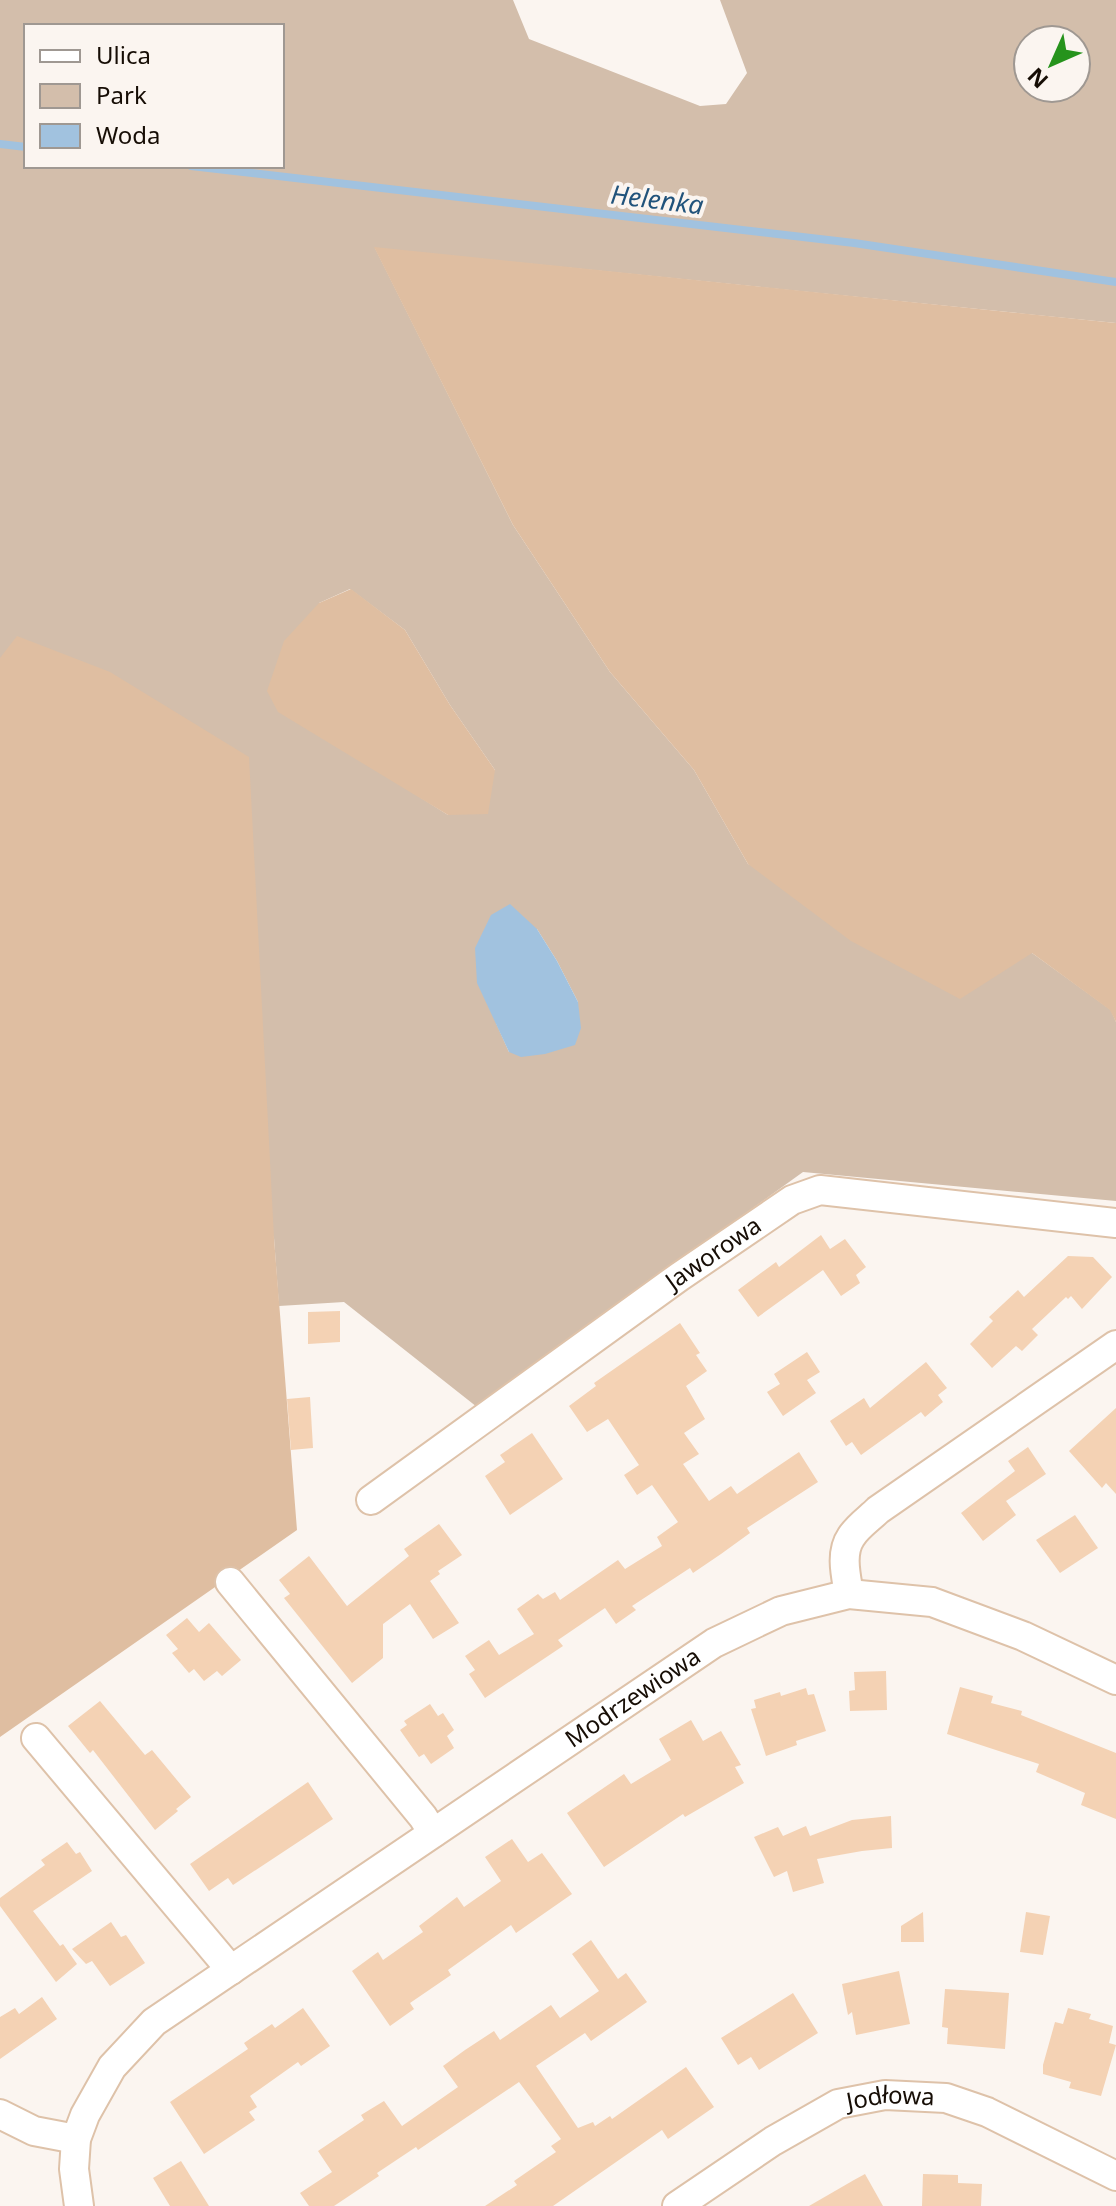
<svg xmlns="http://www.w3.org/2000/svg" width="1116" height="2206" font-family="'Noto Sans',sans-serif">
	<rect width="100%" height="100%" fill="#fbf5f0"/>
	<path fill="#d3beab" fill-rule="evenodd" d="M 0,0 L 513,0 L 529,39 L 700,106 L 726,104 L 747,73 L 720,0 L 1116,0 L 1116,323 L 375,248 L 513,525 L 610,672 L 694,770 L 748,864 L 1032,953 L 1111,1010 L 1116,1022 L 1116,1201 L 803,1172 L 477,1407 L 344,1302 L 279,1306 L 274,1238 L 0,658 ZM 26,26 L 282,26 L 282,166 L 26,166 ZM 1028,40 L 1076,40 L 1076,88 L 1028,88 ZM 350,589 L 405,630 L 450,705 L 495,770 L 448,815 L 399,784 L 319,603 ZM 537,929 L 557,961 L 578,1002 L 509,1052 L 496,1023 Z"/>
	<g fill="#dfbea1">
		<path d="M 374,247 L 1116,323 L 1116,1022 L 1110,1010 L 1032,953 L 960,999 L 851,941 L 748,864 L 694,770 L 610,672 L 513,525 Z"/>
		<path d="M 351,589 L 405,630 L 450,705 L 495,770 L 488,814 L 448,815 L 278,712 L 267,691 L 284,641 L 319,603 Z"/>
		<path d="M 17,636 L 110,672 L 249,757 L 274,1238 L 297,1530 L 0,1737 L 0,658 Z"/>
	</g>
	<path fill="#a1c2df" d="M 510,904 L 537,929 L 557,961 L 578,1002 L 581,1028 L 575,1045 L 545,1054 L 521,1057 L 509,1052 L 477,983 L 475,948 L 491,915 Z"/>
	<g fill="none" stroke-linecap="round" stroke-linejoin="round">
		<g stroke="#a1c2df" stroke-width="8">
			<path d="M 0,144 L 26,147"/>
			<path d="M 191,166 L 854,243 L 1116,282"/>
		</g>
	</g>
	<g fill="#f4d2b4">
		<path d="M 821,1235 L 830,1249 L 845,1239 L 866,1267 L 856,1275 L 860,1283 L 841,1296 L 823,1270 L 758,1317 L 738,1290 L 776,1262 L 779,1267 Z"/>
		<path d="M 1068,1256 L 1093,1257 L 1112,1277 L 1082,1309 L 1071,1296 L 1068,1299 L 1066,1297 L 1032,1329 L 1038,1335 L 1022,1351 L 1016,1346 L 992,1368 L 970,1344 L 993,1321 L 989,1317 L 1018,1290 L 1024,1297 Z"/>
		<path d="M 340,1311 L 340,1342 L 308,1344 L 308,1312 Z"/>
		<path d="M 680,1323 L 700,1353 L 696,1355 L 707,1371 L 686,1386 L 705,1419 L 684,1433 L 699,1454 L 683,1464 L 709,1501 L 731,1486 L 737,1494 L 799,1452 L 818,1482 L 747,1528 L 750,1533 L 721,1554 L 693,1573 L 690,1568 L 632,1606 L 636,1610 L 616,1624 L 605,1608 L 558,1640 L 563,1646 L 485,1698 L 469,1674 L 475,1670 L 465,1656 L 489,1640 L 499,1655 L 534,1634 L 517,1609 L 538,1594 L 543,1599 L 555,1592 L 560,1600 L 618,1560 L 625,1569 L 662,1546 L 657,1537 L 678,1522 L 652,1485 L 637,1495 L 624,1475 L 639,1465 L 608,1419 L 587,1432 L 569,1406 L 596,1386 L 594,1383 Z"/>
		<path d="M 807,1352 L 820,1372 L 807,1380 L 816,1393 L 783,1416 L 767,1392 L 780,1384 L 774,1374 Z"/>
		<path d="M 926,1362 L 947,1388 L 938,1395 L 943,1402 L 925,1417 L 921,1412 L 861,1455 L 852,1442 L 846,1446 L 830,1421 L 864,1398 L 870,1408 Z"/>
		<path d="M 310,1397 L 313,1448 L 291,1450 L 287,1399 Z"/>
		<path d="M 1116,1408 L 1116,1494 L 1106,1483 L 1102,1488 L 1069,1451 Z"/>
		<path d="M 532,1433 L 563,1479 L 510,1515 L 485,1476 L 505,1462 L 500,1455 Z"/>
		<path d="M 1028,1447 L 1046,1474 L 1006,1501 L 1016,1515 L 983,1541 L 961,1513 L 1015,1471 L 1008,1461 Z"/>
		<path d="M 1075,1515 L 1098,1548 L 1060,1573 L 1036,1540 Z"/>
		<path d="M 439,1524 L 462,1555 L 438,1571 L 440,1574 L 430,1581 L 459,1623 L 433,1639 L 410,1604 L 383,1624 L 383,1658 L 352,1683 L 284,1598 L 290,1594 L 279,1580 L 309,1556 L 347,1606 L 409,1556 L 404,1549 Z"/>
		<path d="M 187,1618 L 199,1632 L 209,1623 L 241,1660 L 222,1676 L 217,1671 L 204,1681 L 194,1669 L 189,1673 L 172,1653 L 178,1649 L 166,1635 Z"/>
		<path d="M 886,1671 L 887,1710 L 850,1711 L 849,1691 L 855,1690 L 854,1672 Z"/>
		<path d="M 960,1687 L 993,1696 L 991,1703 L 1022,1711 L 1021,1715 L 1116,1753 L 1116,1819 L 1081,1805 L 1085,1793 L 1036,1772 L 1039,1764 L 947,1734 Z"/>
		<path d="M 806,1688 L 808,1695 L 814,1694 L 826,1731 L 796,1741 L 797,1745 L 766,1756 L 751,1709 L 756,1708 L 754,1700 L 780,1692 L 781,1696 Z"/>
		<path d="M 100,1701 L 145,1755 L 152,1750 L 191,1797 L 176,1809 L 178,1811 L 155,1830 L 93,1750 L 90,1753 L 68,1726 Z"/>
		<path d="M 430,1704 L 438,1716 L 443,1713 L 454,1730 L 447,1736 L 454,1748 L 431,1764 L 424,1754 L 419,1757 L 400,1730 L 407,1725 L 404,1721 Z"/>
		<path d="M 691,1720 L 703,1741 L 721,1731 L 741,1765 L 735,1767 L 744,1783 L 685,1817 L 683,1814 L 604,1867 L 567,1813 L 624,1774 L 631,1784 L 671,1760 L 659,1739 Z"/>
		<path d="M 308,1782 L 333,1819 L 233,1885 L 228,1878 L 209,1891 L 190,1864 Z"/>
		<path d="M 891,1816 L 892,1848 L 862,1851 L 817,1859 L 824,1883 L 793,1892 L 787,1871 L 774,1877 L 754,1837 L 778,1827 L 783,1836 L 806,1826 L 810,1836 L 852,1820 Z"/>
		<path d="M 512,1839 L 528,1862 L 542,1853 L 572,1894 L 516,1933 L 511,1925 L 448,1970 L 451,1975 L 410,2003 L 414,2009 L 390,2026 L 352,1971 L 378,1952 L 383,1960 L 423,1932 L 419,1926 L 457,1897 L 464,1907 L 501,1881 L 485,1857 Z"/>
		<path d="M 67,1842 L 76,1854 L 80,1852 L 92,1871 L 33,1911 L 60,1946 L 63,1944 L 77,1964 L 56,1982 L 0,1906 L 0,1898 L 45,1865 L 41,1860 Z"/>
		<path d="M 923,1912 L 924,1942 L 901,1942 L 901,1926 Z"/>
		<path d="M 1026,1912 L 1050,1916 L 1043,1955 L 1020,1952 Z"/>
		<path d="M 111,1922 L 121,1937 L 126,1935 L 145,1963 L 110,1986 L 92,1961 L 86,1964 L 72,1949 Z"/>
		<path d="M 591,1940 L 618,1979 L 626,1973 L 647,2002 L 591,2041 L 585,2033 L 536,2066 L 578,2128 L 593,2122 L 595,2126 L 610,2116 L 612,2119 L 686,2067 L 714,2107 L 668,2139 L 662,2130 L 553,2206 L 485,2206 L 517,2185 L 514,2181 L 556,2152 L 551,2146 L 561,2139 L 519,2082 L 418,2150 L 416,2147 L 377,2173 L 379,2176 L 334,2206 L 309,2206 L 300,2193 L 332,2172 L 318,2151 L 364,2120 L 361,2115 L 384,2101 L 402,2126 L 458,2087 L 443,2066 L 465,2050 L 494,2031 L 500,2040 L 551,2005 L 560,2018 L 599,1991 L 572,1954 Z"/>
		<path d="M 899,1971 L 910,2024 L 856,2035 L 852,2012 L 848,2015 L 842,1984 Z"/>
		<path d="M 945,1989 L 1009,1993 L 1005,2049 L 947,2044 L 948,2028 L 942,2027 Z"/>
		<path d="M 793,1993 L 818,2033 L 759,2070 L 751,2057 L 738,2065 L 721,2038 Z"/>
		<path d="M 42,1997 L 57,2019 L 0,2059 L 0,2017 L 15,2008 L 19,2014 Z"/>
		<path d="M 303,2008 L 330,2046 L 301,2066 L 298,2062 L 250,2096 L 257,2107 L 249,2112 L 255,2120 L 204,2154 L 170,2102 L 248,2049 L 244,2043 L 272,2024 L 275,2028 Z"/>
		<path d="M 1068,2008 L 1091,2014 L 1089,2019 L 1113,2026 L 1109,2043 L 1116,2045 L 1101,2096 L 1069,2088 L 1071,2082 L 1043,2074 L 1043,2065 L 1055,2022 L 1063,2024 Z"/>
		<path d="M 181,2161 L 209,2206 L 170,2206 L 153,2178 Z"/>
		<path d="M 865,2174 L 883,2206 L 809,2206 L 854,2180 Z"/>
		<path d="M 923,2174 L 958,2175 L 958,2183 L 982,2184 L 981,2206 L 922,2206 Z"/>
	</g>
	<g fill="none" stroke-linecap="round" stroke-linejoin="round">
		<g stroke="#dec2a9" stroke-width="32">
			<g id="minor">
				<path id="s1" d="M 371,1500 L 679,1277 L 792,1200 L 820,1190 L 1116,1223"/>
				<path d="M 230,1582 L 423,1817 L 433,1833"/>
				<path d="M 849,1594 C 846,1576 840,1553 851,1537 C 857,1527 870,1518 878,1510 L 1116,1345"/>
				<path d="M 36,1738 L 231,1970"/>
				<path d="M 0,2114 L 34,2131 L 76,2139"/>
				<path id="s2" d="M 79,2206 L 74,2169 L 76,2139 L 85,2115 L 112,2067 L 154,2022 L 714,1643 L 781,1611 L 849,1594 L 932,1602 L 1023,1636 L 1116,1680"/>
				<path id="s3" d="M 677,2206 L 773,2141 L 838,2104 L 885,2095 L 946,2098 L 987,2112 L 1116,2176"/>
			</g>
		</g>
		<use href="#minor" stroke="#fff" stroke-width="28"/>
	</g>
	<g text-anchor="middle" stroke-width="8" stroke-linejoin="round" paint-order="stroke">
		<g font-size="24" fill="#160d05" stroke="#fbf5f0">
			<text dy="8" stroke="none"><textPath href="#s1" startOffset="422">Jaworowa</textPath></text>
			<text dy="8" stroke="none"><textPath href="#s2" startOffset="788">Modrzewiowa</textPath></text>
			<text dy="8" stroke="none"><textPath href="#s3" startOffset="244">Jodłowa</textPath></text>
		</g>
		<g font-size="26" font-style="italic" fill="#21537b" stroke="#fbf5f0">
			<text transform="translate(657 200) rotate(7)" y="9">Helenka</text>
		</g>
	</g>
	<rect x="24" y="24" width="260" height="144" fill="#fbf5f0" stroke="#9f9892" stroke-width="2"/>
	<rect x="40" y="50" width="40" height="12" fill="#ffffff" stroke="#9f9892" stroke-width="2"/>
	<text x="96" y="64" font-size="24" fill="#160d05">Ulica</text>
	<rect x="40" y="84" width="40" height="24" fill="#d3beab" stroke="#9f9892" stroke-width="2"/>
	<text x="96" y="104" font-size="24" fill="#160d05">Park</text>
	<rect x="40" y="124" width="40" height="24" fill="#a1c2df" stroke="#9f9892" stroke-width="2"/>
	<text x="96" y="144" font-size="24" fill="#160d05">Woda</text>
	<g transform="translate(1052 64) rotate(225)"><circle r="38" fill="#fbf5f0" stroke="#9f9892" stroke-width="2"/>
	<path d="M0-6L14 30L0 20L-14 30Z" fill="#26931c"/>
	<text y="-12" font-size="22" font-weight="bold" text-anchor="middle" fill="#160d05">N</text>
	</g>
</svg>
